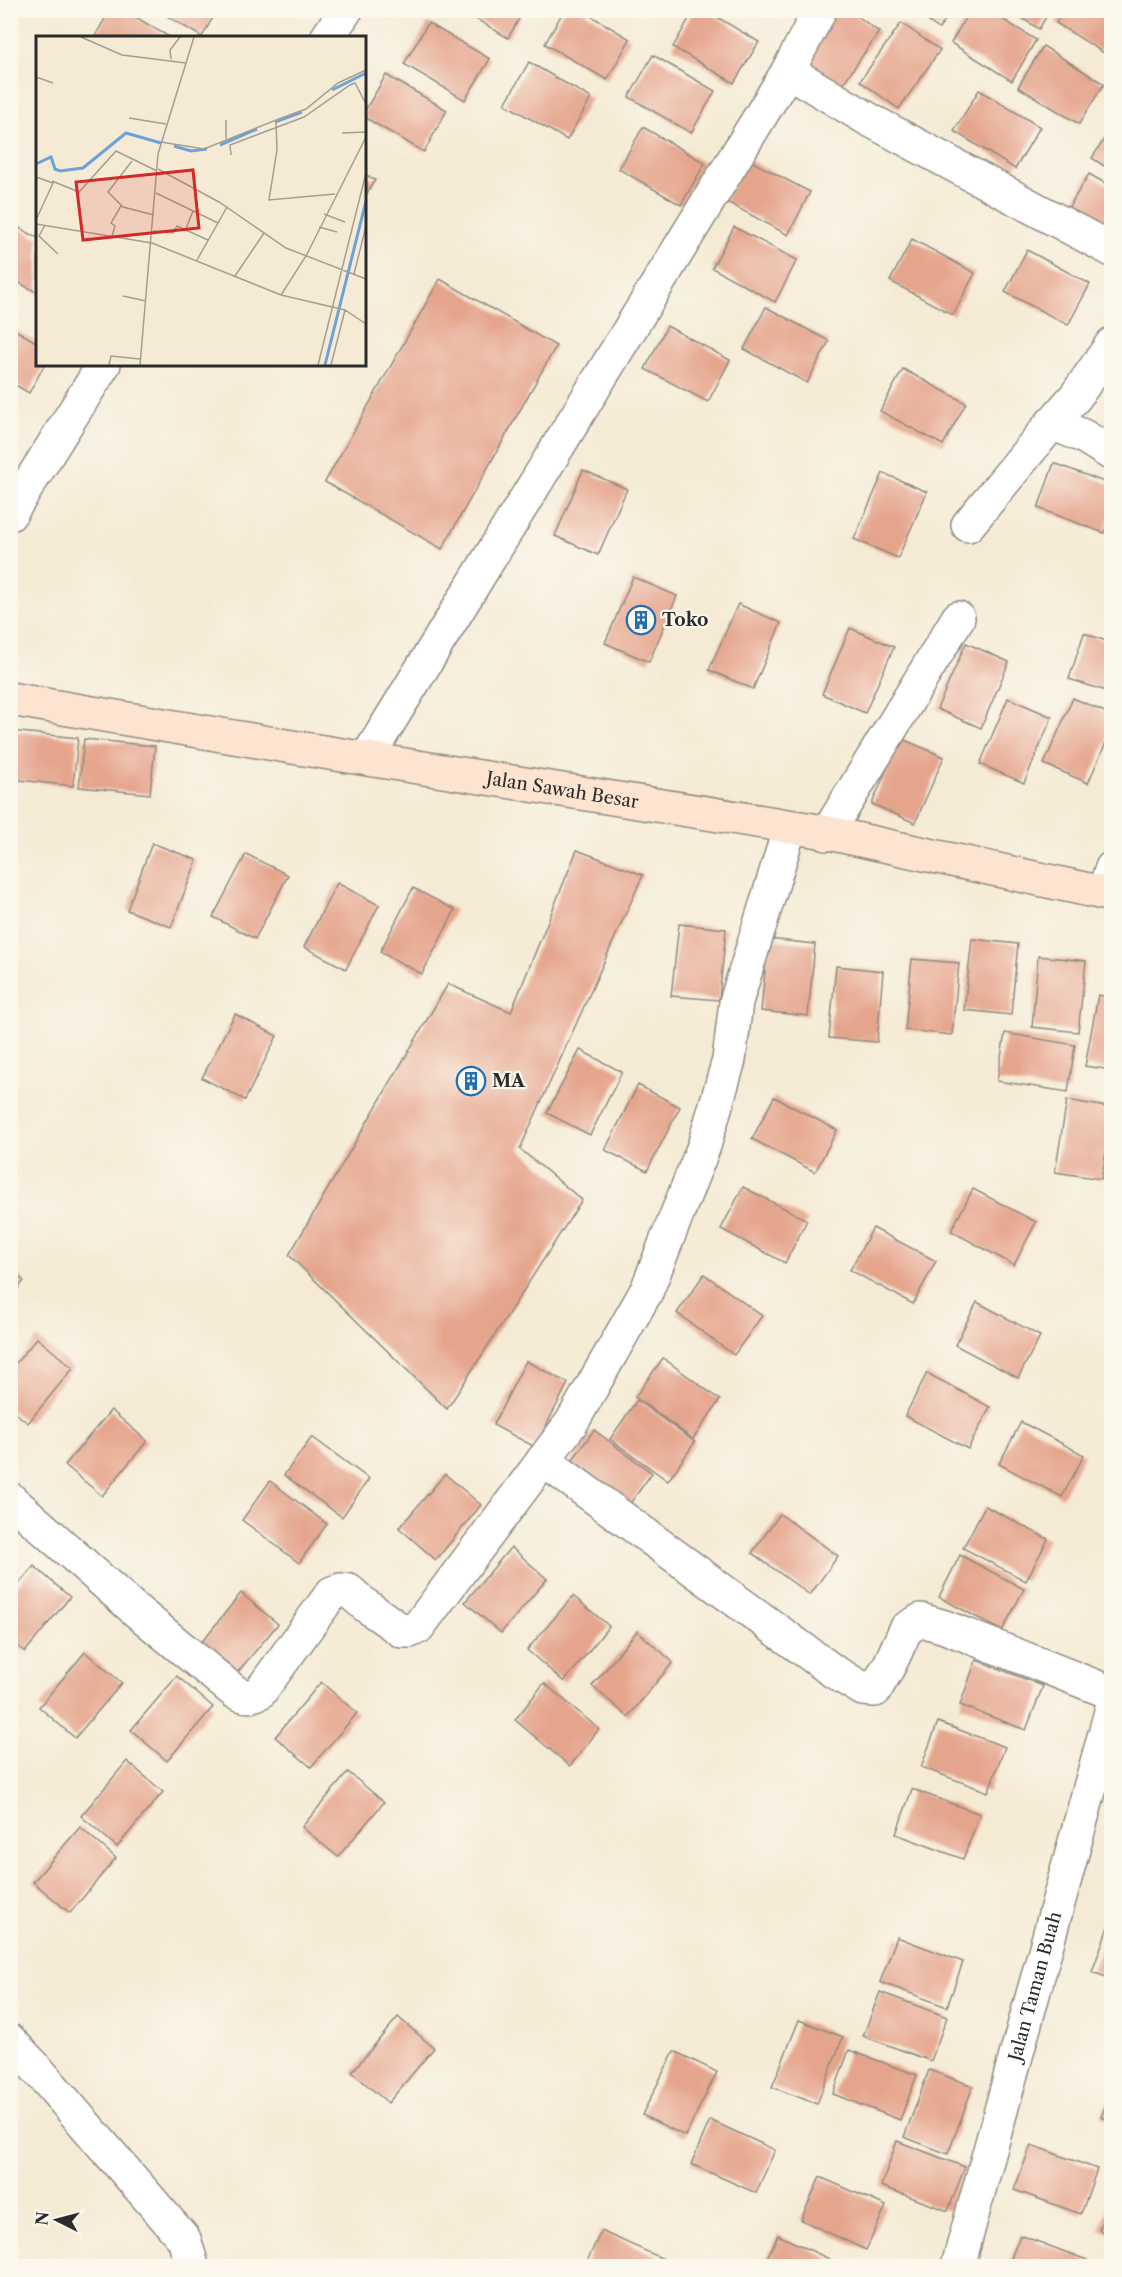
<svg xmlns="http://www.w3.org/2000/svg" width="1122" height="2277" font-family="'Libre Caslon Text',serif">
	<rect width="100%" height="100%" fill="#fbf7ec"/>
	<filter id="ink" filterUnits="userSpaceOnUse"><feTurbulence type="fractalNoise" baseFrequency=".0167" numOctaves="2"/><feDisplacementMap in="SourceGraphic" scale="12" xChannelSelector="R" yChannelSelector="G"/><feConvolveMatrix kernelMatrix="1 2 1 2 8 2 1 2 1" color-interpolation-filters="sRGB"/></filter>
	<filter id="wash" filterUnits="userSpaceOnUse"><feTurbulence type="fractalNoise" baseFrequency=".008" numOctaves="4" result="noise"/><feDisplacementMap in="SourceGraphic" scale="24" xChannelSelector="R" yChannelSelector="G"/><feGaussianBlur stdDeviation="1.35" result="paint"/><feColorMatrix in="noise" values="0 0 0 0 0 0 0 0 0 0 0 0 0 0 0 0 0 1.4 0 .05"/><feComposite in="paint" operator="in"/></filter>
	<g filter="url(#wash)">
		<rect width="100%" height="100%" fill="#f5ebd5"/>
		<g id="blocks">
			<g fill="#e5a48c">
				<path d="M 110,10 L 124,10 L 171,38 L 94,38 Z"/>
				<path d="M 157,10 L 217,10 L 202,37 Z"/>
				<path d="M 461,10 L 524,10 L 508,38 Z"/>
				<path d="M 564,10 L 581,10 L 630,39 L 607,80 L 545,44 Z"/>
				<path d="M 694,10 L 705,10 L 759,42 L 734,83 L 673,47 Z"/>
				<path d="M 836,10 L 849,10 L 879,32 L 838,91 L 799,63 Z"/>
				<path d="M 912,10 L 952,10 L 939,29 Z"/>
				<path d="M 970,10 L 988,10 L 1036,40 L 1012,81 L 951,43 Z"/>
				<path d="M 1009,10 L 1050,10 L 1039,29 Z"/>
				<path d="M 1064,10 L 1112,10 L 1112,58 L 1056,23 Z"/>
				<path d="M 428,23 L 490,59 L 465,100 L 404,64 Z"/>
				<path d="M 901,23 L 940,50 L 899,109 L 860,81 Z"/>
				<path d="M 1043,46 L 1104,84 L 1079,124 L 1018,87 Z"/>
				<path d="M 653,55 L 715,91 L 691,133 L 629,97 Z"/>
				<path d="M 529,62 L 591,98 L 567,140 L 505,104 Z"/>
				<path d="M 386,75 L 447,110 L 424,152 L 364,117 L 364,112 Z"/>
				<path d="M 979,90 L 1040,127 L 1015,169 L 954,131 Z"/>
				<path d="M 643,127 L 705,163 L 681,205 L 619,169 Z"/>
				<path d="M 1112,127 L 1112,171 L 1092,158 Z"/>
				<path d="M 747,159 L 810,192 L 788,235 L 725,201 Z"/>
				<path d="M 364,174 L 375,180 L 364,198 Z"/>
				<path d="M 1089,174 L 1112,187 L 1112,244 L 1064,215 Z"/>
				<path d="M 10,223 L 38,238 L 38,293 L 10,278 Z"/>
				<path d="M 734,227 L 797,260 L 775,302 L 712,268 Z"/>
				<path d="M 912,239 L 975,273 L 953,315 L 890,281 Z"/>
				<path d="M 1027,250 L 1090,284 L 1068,325 L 1005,292 Z"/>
				<path d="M 440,279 L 556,346 L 442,549 L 325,482 Z"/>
				<path d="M 766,307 L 829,341 L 807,383 L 744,349 Z"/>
				<path d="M 667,326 L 730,360 L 708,402 L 645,369 Z"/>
				<path d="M 10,327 L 38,343 L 38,364 L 45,364 L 29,393 L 10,382 Z"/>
				<path d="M 903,369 L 966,403 L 943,445 L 880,411 Z"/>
				<path d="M 1054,463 L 1112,485 L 1112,513 L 1104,533 L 1038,508 Z"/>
				<path d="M 583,470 L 627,489 L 598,555 L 555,536 Z"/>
				<path d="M 883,473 L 927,492 L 898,558 L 854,539 Z"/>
				<path d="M 633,577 L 677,596 L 649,662 L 605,643 Z"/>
				<path d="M 738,604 L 781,623 L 753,689 L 709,670 Z"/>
				<path d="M 850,628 L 894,647 L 865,713 L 822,694 Z"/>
				<path d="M 1084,633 L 1112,643 L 1112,693 L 1069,679 Z"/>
				<path d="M 966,643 L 1009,662 L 981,728 L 937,709 Z"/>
				<path d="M 1008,698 L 1052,717 L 1024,783 L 980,764 Z"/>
				<path d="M 1073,698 L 1112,715 L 1112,729 L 1088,783 L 1044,764 Z"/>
				<path d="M 10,731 L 78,738 L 73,786 L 10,779 Z"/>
				<path d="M 900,738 L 944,757 L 915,823 L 872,804 Z"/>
				<path d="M 84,739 L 155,746 L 150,794 L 79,787 Z"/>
				<path d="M 152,843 L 197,860 L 171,927 L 127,910 Z"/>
				<path d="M 577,850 L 643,875 L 520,1149 L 582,1200 L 447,1409 L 289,1255 L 448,984 L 511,1012 Z"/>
				<path d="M 246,854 L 288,875 L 255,939 L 213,917 Z"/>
				<path d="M 337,883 L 379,905 L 346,969 L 304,947 Z"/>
				<path d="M 413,888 L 455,910 L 422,974 L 380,952 Z"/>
				<path d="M 679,924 L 726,929 L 719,1000 L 671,996 Z"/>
				<path d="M 768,939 L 815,944 L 808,1016 L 761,1011 Z"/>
				<path d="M 972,939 L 1018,944 L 1011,1015 L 964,1010 Z"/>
				<path d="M 1038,956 L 1086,961 L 1078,1032 L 1032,1027 Z"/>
				<path d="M 912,959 L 959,963 L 952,1035 L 905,1030 Z"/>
				<path d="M 836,966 L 883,971 L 877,1042 L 829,1038 Z"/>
				<path d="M 1098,995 L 1112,998 L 1112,1070 L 1085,1066 Z"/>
				<path d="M 235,1014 L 277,1036 L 245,1100 L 202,1078 Z"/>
				<path d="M 1005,1033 L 1075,1045 L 1068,1092 L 997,1081 Z"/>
				<path d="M 580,1050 L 622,1072 L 590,1135 L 547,1113 Z"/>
				<path d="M 638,1085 L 680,1107 L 647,1171 L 605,1150 Z"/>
				<path d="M 774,1097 L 837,1130 L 815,1172 L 752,1139 Z"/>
				<path d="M 1067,1100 L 1112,1108 L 1112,1122 L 1101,1179 L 1055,1172 Z"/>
				<path d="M 743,1187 L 807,1220 L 785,1263 L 721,1229 Z"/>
				<path d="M 973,1189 L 1036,1222 L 1014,1265 L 951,1231 Z"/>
				<path d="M 873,1228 L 936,1261 L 913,1304 L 850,1270 Z"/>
				<path d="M 10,1270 L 24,1281 L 10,1298 Z"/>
				<path d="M 704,1274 L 762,1316 L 734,1355 L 677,1313 Z"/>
				<path d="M 977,1302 L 1040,1336 L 1018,1378 L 955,1345 Z"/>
				<path d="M 37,1338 L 73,1368 L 28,1423 L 10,1409 L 10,1370 Z"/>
				<path d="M 663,1358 L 720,1400 L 693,1439 L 635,1397 Z"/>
				<path d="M 526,1361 L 568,1383 L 535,1447 L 493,1425 Z"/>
				<path d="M 927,1373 L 990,1407 L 968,1449 L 905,1416 Z"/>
				<path d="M 637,1400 L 695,1442 L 668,1481 L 610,1439 Z"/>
				<path d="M 111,1410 L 147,1441 L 102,1496 L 65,1465 Z"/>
				<path d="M 1021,1422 L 1084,1455 L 1062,1497 L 999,1464 Z"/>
				<path d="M 594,1430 L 652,1473 L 624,1512 L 566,1469 Z"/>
				<path d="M 312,1437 L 369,1479 L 342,1517 L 284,1475 Z"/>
				<path d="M 445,1474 L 481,1505 L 436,1560 L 399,1528 Z"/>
				<path d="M 270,1481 L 327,1524 L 299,1563 L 242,1520 Z"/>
				<path d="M 985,1506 L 1048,1539 L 1026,1581 L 963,1548 Z"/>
				<path d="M 780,1514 L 838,1556 L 810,1595 L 752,1553 Z"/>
				<path d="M 511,1547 L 547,1579 L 501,1633 L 465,1602 Z"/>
				<path d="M 960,1555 L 1024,1589 L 1002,1631 L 939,1597 Z"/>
				<path d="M 34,1566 L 70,1597 L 25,1652 L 10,1640 L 10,1594 Z"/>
				<path d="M 241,1593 L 278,1624 L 232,1679 L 196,1649 Z"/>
				<path d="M 573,1596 L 609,1626 L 564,1682 L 527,1650 Z"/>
				<path d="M 637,1631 L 673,1662 L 628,1717 L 592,1686 Z"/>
				<path d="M 85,1652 L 122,1683 L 75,1738 L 39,1707 Z"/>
				<path d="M 976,1660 L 1043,1686 L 1026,1730 L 960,1705 Z"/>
				<path d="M 177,1676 L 213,1707 L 167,1761 L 131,1730 Z"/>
				<path d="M 321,1682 L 357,1713 L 311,1767 L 275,1737 Z"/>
				<path d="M 544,1683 L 599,1729 L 570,1766 L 515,1720 Z"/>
				<path d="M 938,1722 L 1005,1747 L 988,1792 L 921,1767 Z"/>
				<path d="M 127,1761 L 163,1792 L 117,1847 L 81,1816 Z"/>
				<path d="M 348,1772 L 384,1802 L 338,1857 L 302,1827 Z"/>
				<path d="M 912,1789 L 980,1814 L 963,1859 L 896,1834 Z"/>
				<path d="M 80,1827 L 116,1858 L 70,1913 L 33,1882 Z"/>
				<path d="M 1108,1927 L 1112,1928 L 1112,1979 L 1092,1972 Z"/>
				<path d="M 897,1937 L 963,1962 L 947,2007 L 880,1982 Z"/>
				<path d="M 880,1992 L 947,2017 L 931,2061 L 863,2036 Z"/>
				<path d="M 398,2017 L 434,2048 L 388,2103 L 352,2072 Z"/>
				<path d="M 799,2020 L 843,2037 L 817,2104 L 772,2087 Z"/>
				<path d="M 849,2050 L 917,2075 L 900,2120 L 833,2094 Z"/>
				<path d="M 674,2051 L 717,2072 L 685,2136 L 642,2115 Z"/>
				<path d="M 929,2070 L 973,2086 L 948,2154 L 904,2137 Z"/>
				<path d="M 1112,2089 L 1112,2121 L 1101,2117 Z"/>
				<path d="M 710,2120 L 775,2150 L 756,2193 L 691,2164 Z"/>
				<path d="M 897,2141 L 965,2167 L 948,2211 L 881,2186 Z"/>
				<path d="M 1031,2145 L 1097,2169 L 1081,2214 L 1014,2190 Z"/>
				<path d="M 820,2177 L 886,2206 L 866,2250 L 801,2220 Z"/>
				<path d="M 1112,2195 L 1112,2234 L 1099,2230 Z"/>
				<path d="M 601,2231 L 666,2260 L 663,2266 L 585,2266 Z"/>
				<path d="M 778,2235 L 842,2265 L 841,2266 L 763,2266 Z"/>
				<path d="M 1020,2235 L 1087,2260 L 1085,2266 L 1008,2266 Z"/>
			</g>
		</g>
	</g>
	<g filter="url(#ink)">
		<use href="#blocks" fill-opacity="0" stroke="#908b80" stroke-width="1.5"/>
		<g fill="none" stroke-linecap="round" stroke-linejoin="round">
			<g stroke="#908b80" stroke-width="36">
				<g id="street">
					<path d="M 327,38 L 346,10"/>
					<path d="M 788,71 L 868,119 L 1112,250"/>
					<path d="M 1112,344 L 1076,396 L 1052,423 L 1083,436 L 1112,454"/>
					<path d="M 10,514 L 104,364"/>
					<path d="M 968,525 L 1052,423"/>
					<path d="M 367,758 L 788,71 L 820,10"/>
					<path d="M 827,834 L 958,618"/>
					<path d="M 1103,893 L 1112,868"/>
					<path d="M 543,1460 L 833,1671 L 863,1689 L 875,1690 L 890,1664 L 906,1629 L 921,1620 L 945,1627 L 1112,1693"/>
					<path d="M 10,1499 L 133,1608 L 235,1692 C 245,1697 250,1697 260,1692 L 332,1593 L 340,1590 L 349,1591 L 365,1605 L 402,1631 L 410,1631 L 418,1627 L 572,1422 L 647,1290 L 704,1146 L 729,1060 L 736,1002 L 790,827"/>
					<path d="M 10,2041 L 36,2068 L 184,2239 L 191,2262 L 190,2266"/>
					<path id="s1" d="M 958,2266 L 1112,1708"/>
				</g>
			</g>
			<g stroke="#908b80" stroke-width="36">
				<g id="secondary">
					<path id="s2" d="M 10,699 L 292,747 L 819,831 L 1112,895"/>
				</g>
			</g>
			<use href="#street" stroke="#fff" stroke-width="33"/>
			<use href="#secondary" stroke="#fde4d0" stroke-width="33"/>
		</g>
	</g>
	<defs>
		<g id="building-ring" transform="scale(1.5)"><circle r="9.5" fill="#fbf7ec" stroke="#1f6fb2" stroke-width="1.5"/><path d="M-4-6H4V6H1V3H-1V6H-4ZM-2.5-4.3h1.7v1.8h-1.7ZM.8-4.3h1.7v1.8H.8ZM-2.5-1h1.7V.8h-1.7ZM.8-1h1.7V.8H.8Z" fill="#1f6fb2"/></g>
	</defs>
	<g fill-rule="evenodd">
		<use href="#building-ring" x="641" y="620"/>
		<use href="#building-ring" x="471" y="1081"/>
	</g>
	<g text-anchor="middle" stroke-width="4.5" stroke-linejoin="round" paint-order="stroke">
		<g font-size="18" font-weight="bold" fill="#2b2b2b" stroke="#fbf7ec" text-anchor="start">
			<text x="662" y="626">Toko</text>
			<text x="492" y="1087">MA</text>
		</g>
		<g font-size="18" fill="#2b2b2b" stroke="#fbf7ec">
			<text dy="6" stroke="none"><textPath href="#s2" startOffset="560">Jalan Sawah Besar</textPath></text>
			<text dy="6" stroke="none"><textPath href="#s1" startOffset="290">Jalan Taman Buah</textPath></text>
		</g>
	</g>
	<g transform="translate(36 36)">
		<rect width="330" height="330" fill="#f5ebd5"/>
		<path fill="none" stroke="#6ba2d9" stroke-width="3" d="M 296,54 L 330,37M 239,86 L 266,76M 184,109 L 221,93M 138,110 L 155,115 L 171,113M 0,128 L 15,121 L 19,133 L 24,135 L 47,132 L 90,97 L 125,107M 289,329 L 330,165"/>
		<path fill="none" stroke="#a49e91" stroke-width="1.5" d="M 45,1 L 86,19 L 150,27M 135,23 L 134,14 L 144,1M 0,41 L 17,47M 93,82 L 130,88M 190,84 L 190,103M 240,84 L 270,73 L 302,47 L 330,34M 306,97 L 330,96M 125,106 L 168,113 L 240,84 L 241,114 L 233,164 L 299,158M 195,119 L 194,109 L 268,81 L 314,49 L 319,47 L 330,68M 96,125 L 72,156 L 87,171 L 118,179M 122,133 L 183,166 L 250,212 L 330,243M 0,141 L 17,147 L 0,184M 16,145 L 43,156 L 80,115 L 121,135M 120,157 L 182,187M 288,178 L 309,186M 0,188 L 116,207 L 245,259 L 309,274 L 330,288M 9,189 L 3,200 L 22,218M 283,191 L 301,196M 117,195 L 137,197 L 141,190 L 172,204M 149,195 L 157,175M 76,200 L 79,190 L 75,187 L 85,170M 161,224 L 191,171M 318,238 L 330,190M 199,240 L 228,197M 245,259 L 270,220 L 330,101M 87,260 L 110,265M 73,329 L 75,320 L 104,323M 104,329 L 122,118 L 158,1M 282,329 L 330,137M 295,329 L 309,274"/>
		<path fill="#d62828" fill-opacity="0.15" stroke="#d62828" stroke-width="3" d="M 157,134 L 163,192 L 47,204 L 40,146 Z"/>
		<rect width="330" height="330" fill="none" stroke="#2b2b2b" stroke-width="3"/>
	</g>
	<rect width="1122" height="2277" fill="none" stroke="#fbf7ec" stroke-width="36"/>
	<g transform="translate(57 2220) rotate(276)" stroke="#fbf7ec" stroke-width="4.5" paint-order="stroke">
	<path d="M0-4.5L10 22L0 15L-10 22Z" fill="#2b2b2b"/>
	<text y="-9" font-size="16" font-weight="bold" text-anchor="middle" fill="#2b2b2b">N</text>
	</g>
</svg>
